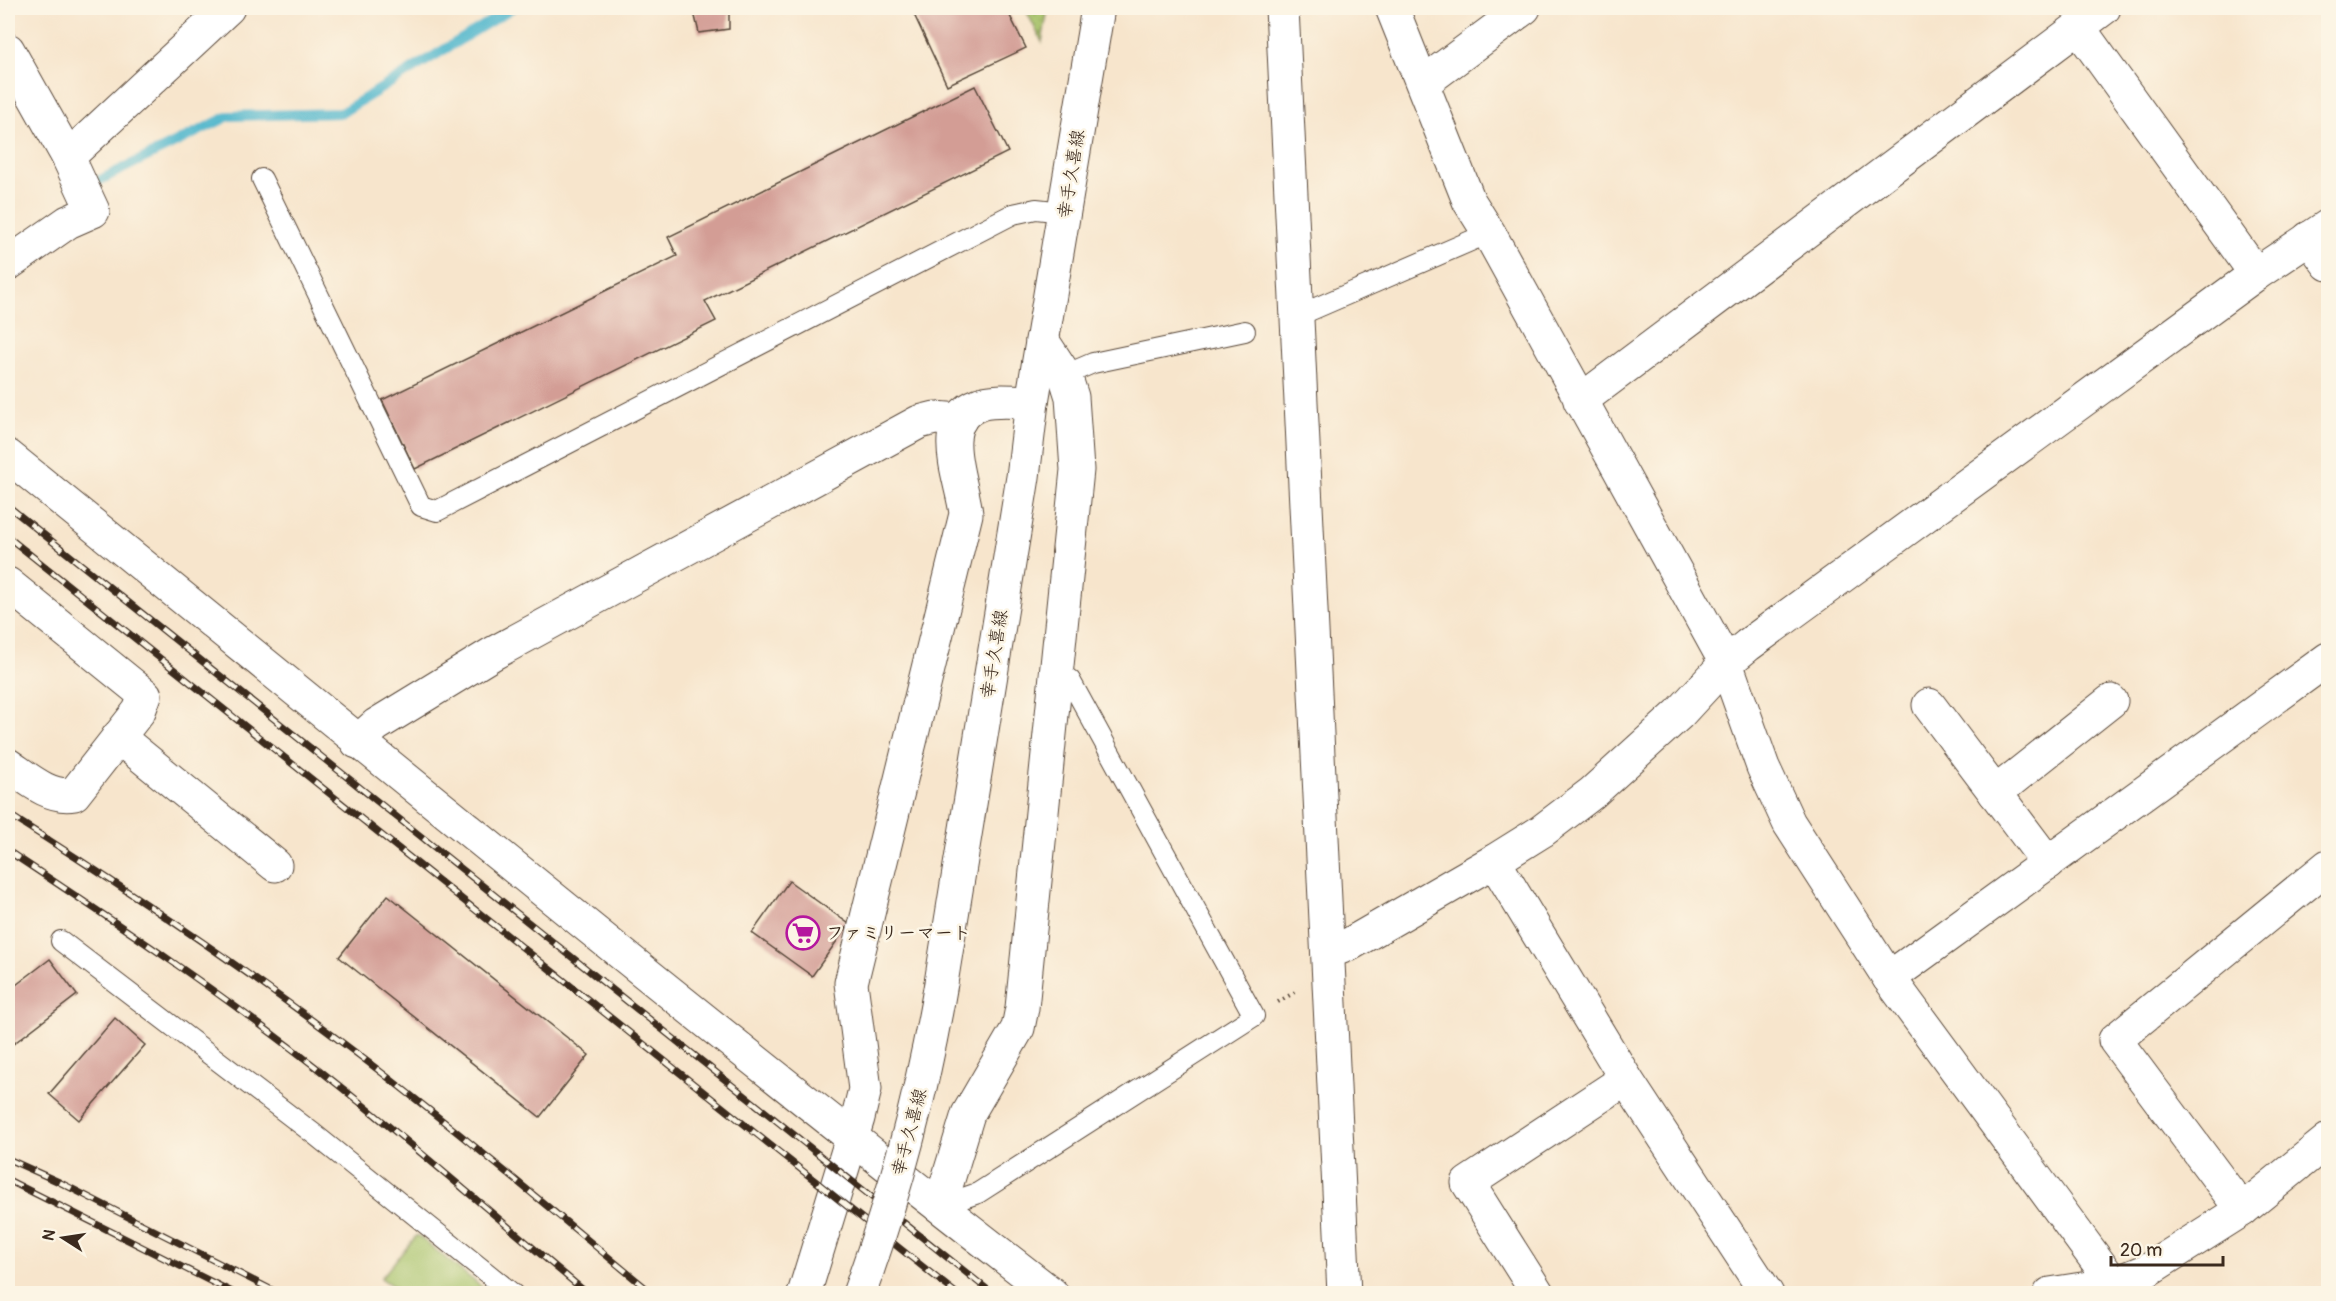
<svg xmlns="http://www.w3.org/2000/svg" width="2336" height="1301" font-family="Pangolin,'Klee One',sans-serif">
	<defs>
		<pattern id="park-dots" width="8" height="8" patternUnits="userSpaceOnUse" patternTransform="scale(1.5)"><rect width="8" height="8" fill="#a7c36a"/><path d="M2 2h.1M6 6h.1" fill="none" stroke="#899f57" stroke-width="1.8" stroke-linecap="round"/></pattern>
	</defs>
	<rect width="100%" height="100%" fill="#fcf5e5"/>
	<filter id="ink" filterUnits="userSpaceOnUse"><feTurbulence type="fractalNoise" baseFrequency=".0167" numOctaves="2"/><feDisplacementMap in="SourceGraphic" scale="12" xChannelSelector="R" yChannelSelector="G"/><feConvolveMatrix kernelMatrix="1 2 1 2 8 2 1 2 1" color-interpolation-filters="sRGB"/></filter>
	<filter id="wash" filterUnits="userSpaceOnUse"><feTurbulence type="fractalNoise" baseFrequency=".008" numOctaves="4" result="noise"/><feDisplacementMap in="SourceGraphic" scale="24" xChannelSelector="R" yChannelSelector="G"/><feGaussianBlur stdDeviation="1.35" result="paint"/><feColorMatrix in="noise" values="0 0 0 0 0 0 0 0 0 0 0 0 0 0 0 0 0 1.4 0 .05"/><feComposite in="paint" operator="in"/></filter>
	<g filter="url(#wash)">
		<rect width="100%" height="100%" fill="#f7e5cc"/>
		<path fill="#a7c36a" stroke="#717644" stroke-width="1.5" d="M 417,1235 L 484,1289 L 489,1293 L 403,1293 L 381,1278 Z"/>
		<path fill="url(#park-dots)" stroke="#717644" stroke-width="1.5" d="M 1025,8 L 1048,8 L 1042,42 Z"/>
		<g fill="none" stroke-linecap="round" stroke-linejoin="round">
			<path stroke="#4eb5cc" stroke-width="10" d="M 100,180 L 229,116 L 341,113 L 512,8"/>
		</g>
		<g id="blocks">
			<g fill="#d39d95">
				<path d="M 693,8 L 739,8 L 729,13 L 729,29 L 699,33 Z"/>
				<path d="M 911,8 L 1006,8 L 1026,48 L 947,85 Z"/>
				<path d="M 975,86 L 1008,152 L 705,301 L 716,321 L 415,469 L 382,400 L 677,256 L 668,237 Z"/>
				<path d="M 789,881 L 849,924 L 812,976 L 752,933 Z"/>
				<path d="M 388,895 L 589,1055 L 540,1117 L 339,957 Z"/>
				<path d="M 50,959 L 77,995 L 8,1048 L 8,991 Z"/>
				<path d="M 115,1018 L 145,1045 L 79,1120 L 49,1094 Z"/>
			</g>
		</g>
	</g>
	<g filter="url(#ink)">
		<use href="#blocks" fill-opacity="0" stroke="#574638" stroke-width="1.5"/>
		<g fill="none" stroke-linecap="round" stroke-linejoin="round">
			<g stroke="#574638" stroke-width="22">
				<g id="lane">
					<path d="M 262,179 L 421,506 L 437,511 L 1013,214 L 1036,209 L 1064,212"/>
					<path d="M 1295,317 L 1489,233"/>
					<path d="M 1065,375 L 1093,363 L 1245,331"/>
					<path d="M 61,941 L 314,1134 L 513,1294"/>
					<path d="M 940,1206 L 978,1193 L 1254,1016 L 1070,680 L 1055,669"/>
				</g>
			</g>
			<g stroke="#574638" stroke-width="35">
				<g id="street">
					<path d="M 1282,8 L 1344,1294"/>
					<path d="M 1392,8 L 1469,201 L 1489,233 L 1726,663 L 1763,767 L 1789,823 L 1889,978 L 2114,1284 L 2117,1294"/>
					<path d="M 2078,27 L 2256,274"/>
					<path d="M 8,50 L 68,157 L 93,211 L 68,222 L 8,264"/>
					<path d="M 1423,83 L 1524,8"/>
					<path d="M 68,157 L 228,8"/>
					<path d="M 2309,238 L 2328,264"/>
					<path d="M 1580,401 L 2104,8"/>
					<path d="M 8,456 C 355,737 699,1021 1052,1294"/>
					<path d="M 8,584 L 145,695 L 139,711 L 74,794 C 50,799 27,778 8,765"/>
					<path d="M 1929,705 L 2048,863"/>
					<path d="M 118,737 L 275,865"/>
					<path d="M 357,742 L 376,725 L 492,654 L 919,422 L 935,418 L 960,420"/>
					<path d="M 1995,793 L 2111,701"/>
					<path d="M 1494,861 L 1626,1079 L 1767,1294"/>
					<path d="M 1328,952 L 1350,944 L 1494,861 L 1542,831 L 1592,793 L 1679,714 L 1726,663 L 1748,645 L 2256,274 L 2328,226"/>
					<path d="M 1889,978 L 2328,659"/>
					<path d="M 940,1206 L 968,1114 L 1018,1028 L 1022,1008 L 1077,470 L 1072,397 L 1065,375 L 1042,340"/>
					<path d="M 2242,1210 L 2115,1040 L 2328,866"/>
					<path d="M 804,1294 L 858,1118 L 865,1089 L 851,983 L 966,514 C 963,481 933,421 980,404 C 995,399 1016,402 1032,402"/>
					<path d="M 1538,1294 L 1468,1183 L 1626,1079"/>
					<path d="M 2050,1294 L 2114,1284 L 2146,1271 L 2242,1210 L 2328,1140"/>
				</g>
			</g>
			<g stroke="#574638" stroke-width="35">
				<path id="secondary" d="M 941,983 L 1023,477 L 1032,402 L 1098,8"/>
			</g>
			<path stroke="#574638" stroke-width="4" stroke-dasharray="1.5 4.5" stroke-linecap="butt" d="M 1278,1002 L 1295,992"/>
			<use href="#lane" stroke="#fff" stroke-width="20"/>
			<use href="#street" stroke="#fff" stroke-width="33"/>
			<use href="#secondary" stroke="#fff" stroke-width="33"/>
			<g stroke="#3b2a1e" stroke-width="7">
				<g id="rail">
					<path d="M 8,506 L 993,1294"/>
					<path d="M 8,537 L 957,1294"/>
					<path d="M 8,814 C 128,890 246,969 360,1056 C 460,1132 556,1214 653,1294"/>
					<path d="M 8,851 C 120,925 232,1000 337,1084 C 422,1152 504,1224 588,1294"/>
					<path d="M 8,1159 L 59,1182 L 280,1294"/>
					<path d="M 8,1180 L 236,1294"/>
				</g>
			</g>
			<use href="#rail" stroke="#fcf5e5" stroke-width="4.5" stroke-dasharray="14" stroke-linecap="butt"/>
			<g stroke="#574638" stroke-width="35" stroke-linecap="butt">
				<path id="secondary-bridge" d="M 859,1294 C 896,1192 923,1089 941,983"/>
			</g>
			<use href="#secondary-bridge" stroke="#fff" stroke-width="33"/>
		</g>
	</g>
	<defs>
		<g id="supermarket-ring" transform="scale(1.725)"><circle r="9.5" fill="#fcf5e5" stroke="#b5179e" stroke-width="1.5"/><path d="M-6-5.5h2.5l.6 2H6L4.5 2H-2.5L-4.4-4H-6ZM-1.5 3.2a1.3 1.3 0 1 0 .1 0ZM3 3.2a1.3 1.3 0 1 0 .1 0Z" fill="#b5179e"/></g>
	</defs>
	<g fill-rule="evenodd">
		<use href="#supermarket-ring" x="803" y="933"/>
	</g>
	<g text-anchor="middle" stroke-width="5" stroke-linejoin="round" paint-order="stroke">
		<g font-size="18" fill="#3b2a1e" stroke="#fcf5e5">
			<text transform="translate(1071 174) rotate(-81)" y="6">幸手久喜線</text>
			<text transform="translate(994 654) rotate(-81)" y="6">幸手久喜線</text>
			<text transform="translate(909 1132) rotate(-75)" y="6">幸手久喜線</text>
		</g>
		<g font-size="18" font-weight="bold" fill="#3b2a1e" stroke="#fcf5e5" text-anchor="start">
			<text x="826" y="939">ファミリーマート</text>
		</g>
	</g>
	<rect width="2336" height="1301" fill="none" stroke="#fcf5e5" stroke-width="30"/>
	<g transform="translate(63 1238) rotate(282)" stroke="#fcf5e5" stroke-width="4.5" paint-order="stroke">
	<path d="M0-4.5L10 22L0 15L-10 22Z" fill="#3b2a1e"/>
	<text y="-9" font-size="16" font-weight="bold" text-anchor="middle" fill="#3b2a1e">N</text>
	</g>
	<path d="M2111 1256v9h112v-9" fill="none" stroke="#3b2a1e" stroke-width="3"/>
	<text x="2120" y="1256" font-size="18" fill="#3b2a1e" stroke="#fcf5e5" stroke-width="4.5" paint-order="stroke">20 m</text>
</svg>
